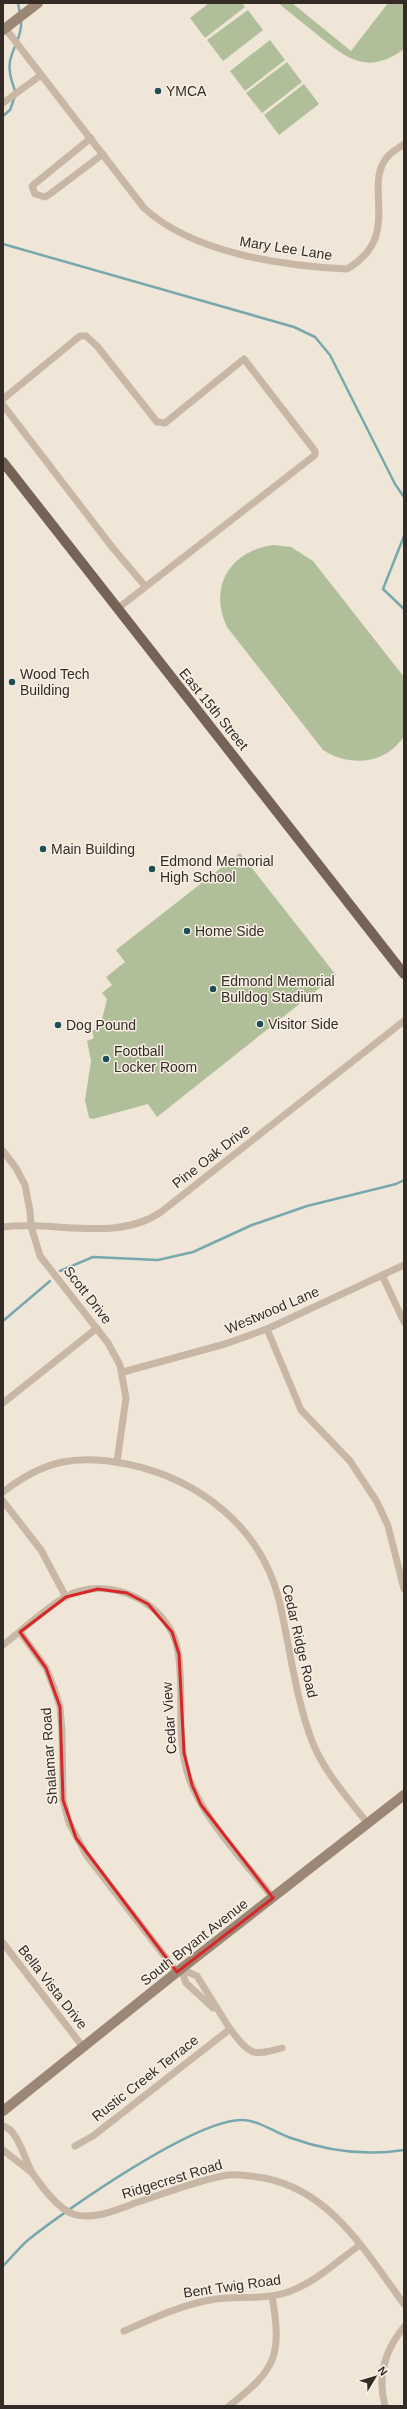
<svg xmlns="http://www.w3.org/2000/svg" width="407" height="2409" font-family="Helvetica,sans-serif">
	<rect width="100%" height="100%" fill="#f0e6d8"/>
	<g fill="#b0bf99">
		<path d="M 209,3 L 242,3 L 245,7 L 205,38 L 190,18 Z"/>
		<path d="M 278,3 L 292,3 L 351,51 L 388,3 L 404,3 L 404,49 C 369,75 348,60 319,36 C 305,25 292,14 278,3 Z"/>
		<path d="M 248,10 L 263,30 L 223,61 L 207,40 Z"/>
		<path d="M 270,40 L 285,60 L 245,91 L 230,71 Z"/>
		<path d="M 287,62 L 302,82 L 262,113 L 246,93 Z"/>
		<path d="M 304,84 L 319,104 L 279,135 L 264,115 Z"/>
		<path d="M 273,545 L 291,547 L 313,561 L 404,677 L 404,736 C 386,765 349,767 323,750 L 227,627 C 208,587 230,551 273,545 Z"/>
		<path d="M 240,853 L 336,975 L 157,1117 L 148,1104 L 93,1119 L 89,1118 L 85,1100 L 91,1061 L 87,1041 L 94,1038 L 92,1031 L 100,1027 L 107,999 L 102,993 L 112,985 L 106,977 L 125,962 L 116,950 Z"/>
	</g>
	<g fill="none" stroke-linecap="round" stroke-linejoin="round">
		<g stroke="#78a8ad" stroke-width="2.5">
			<path d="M 18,3 L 20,14"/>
			<path d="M 15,91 C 12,81 8,72 10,61 C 13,47 23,34 21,19"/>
			<path d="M 3,116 L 10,110 L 15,96"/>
			<path d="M 3,244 L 294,327 L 315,337 L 330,355 L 395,484 L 404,497"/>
			<path d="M 404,536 L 383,589 L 404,609"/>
			<path d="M 60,1271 L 93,1257 L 158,1260 L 193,1252 L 252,1225 L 307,1206 L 396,1184 L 404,1180"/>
			<path d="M 3,1321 L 50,1281"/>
			<path d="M 3,2266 C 11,2258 19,2248 28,2240 C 67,2209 197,2118 243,2120 C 261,2121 275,2133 291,2138 C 327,2151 366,2156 404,2150"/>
		</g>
		<g stroke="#c8b7a5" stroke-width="7">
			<path d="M 5,28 L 144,208 C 193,253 282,266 347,269 C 405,235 360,185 389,155 C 393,151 399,148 404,144"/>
			<path d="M 3,103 L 41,75"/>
			<path d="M 91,138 L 32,186 L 35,194 L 45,197 L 50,194 L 103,154"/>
			<path d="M 3,399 L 80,336 L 86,336 L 97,346 L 157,422 L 165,423 L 244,359 L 315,451 L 315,455 L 117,609"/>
			<path d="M 3,405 L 112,547 L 145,586"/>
			<path d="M 3,1151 L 16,1168 L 25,1185 L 30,1211 L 31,1226 L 40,1256 L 108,1343 L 120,1365 L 126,1398 L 117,1462"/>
			<path d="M 3,1227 C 54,1220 116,1243 161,1212 L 404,1021"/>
			<path d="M 382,1275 L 404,1322"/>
			<path d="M 267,1329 L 301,1410 L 350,1461 L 377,1502 L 388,1526 L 404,1589"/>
			<path d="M 123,1372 L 225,1344 L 267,1329 L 404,1265"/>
			<path d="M 3,1403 L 97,1328"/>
			<path d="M 3,1492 C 44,1460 77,1454 127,1464 C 199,1479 261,1527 279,1600 C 290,1647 295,1696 312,1741 C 324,1772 348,1798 368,1824"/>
			<path d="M 3,1501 L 41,1550 L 66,1597"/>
			<path d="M 20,1632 L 46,1668 L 54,1688 L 60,1707 L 62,1731 L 63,1800 L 69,1823 L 87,1856 L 177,1972"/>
			<path d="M 3,1645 C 23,1630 43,1610 65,1597 C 109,1573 171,1603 178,1652 C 185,1693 175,1738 189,1778 C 203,1819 246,1863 273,1898"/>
			<path d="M 3,1943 L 83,2047"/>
			<path d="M 181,1969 L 186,1983 L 213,2008"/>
			<path d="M 230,2029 C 250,2054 250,2057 282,2048"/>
			<path d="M 3,2126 C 18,2129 25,2162 33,2174 C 42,2187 57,2208 73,2214 C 93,2221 119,2209 138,2202 C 167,2193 197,2180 228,2175 C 239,2174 252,2176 264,2178 C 332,2191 366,2253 404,2304"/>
			<path d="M 75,2146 L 93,2136 L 230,2029 L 197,1976 L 181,1969"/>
			<path d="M 3,2150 L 31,2172"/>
			<path d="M 124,2331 C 154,2318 183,2304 216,2299 C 240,2296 265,2300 288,2292 C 315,2283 337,2261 360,2245"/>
			<path d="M 229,2406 C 277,2369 282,2355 272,2296"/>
			<path d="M 385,2406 C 377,2376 385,2350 404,2327"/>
		</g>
		<g stroke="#9c8676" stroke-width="10">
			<path d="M 3,30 L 38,3"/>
			<path d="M 3,2111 L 177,1972 L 404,1795"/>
		</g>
		<path stroke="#766357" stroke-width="10" d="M 3,462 L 404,974"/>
	</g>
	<path fill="none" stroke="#d62828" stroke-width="3" stroke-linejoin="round" d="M 98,1589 L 127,1593 L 148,1604 L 172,1632 L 179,1654 L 184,1753 L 192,1785 L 201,1805 L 273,1898 L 177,1972 L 76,1838 L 63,1800 L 60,1707 L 46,1668 L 20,1632 L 66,1597 Z"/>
	<g fill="#1c4e54" stroke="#f8f0e4" stroke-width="1.5">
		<circle cx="158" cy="91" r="4"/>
		<circle cx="12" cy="682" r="4"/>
		<circle cx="43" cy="849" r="4"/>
		<circle cx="152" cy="869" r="4"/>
		<circle cx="187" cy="931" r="4"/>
		<circle cx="213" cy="989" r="4"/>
		<circle cx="260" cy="1024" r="4"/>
		<circle cx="58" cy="1025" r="4"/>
		<circle cx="106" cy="1059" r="4"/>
	</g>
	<g text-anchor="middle" stroke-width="3" stroke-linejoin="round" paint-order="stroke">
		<g font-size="14" fill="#342b26" stroke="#f8f0e4" text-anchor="start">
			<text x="166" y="96">YMCA</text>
			<text x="20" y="679">Wood Tech<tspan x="20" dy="16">Building</tspan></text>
			<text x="51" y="854">Main Building</text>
			<text x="160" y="866">Edmond Memorial<tspan x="160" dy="16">High School</tspan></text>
			<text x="195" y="936">Home Side</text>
			<text x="221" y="986">Edmond Memorial<tspan x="221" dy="16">Bulldog Stadium</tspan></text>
			<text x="268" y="1029">Visitor Side</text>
			<text x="66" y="1030">Dog Pound</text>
			<text x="114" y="1056">Football<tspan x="114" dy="16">Locker Room</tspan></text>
		</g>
		<g font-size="14" fill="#342b26" stroke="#f8f0e4">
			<text transform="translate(286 248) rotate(9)" y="5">Mary Lee Lane</text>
			<text transform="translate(214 709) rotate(51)" y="5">East 15th Street</text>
			<text transform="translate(211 1156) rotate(-38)" y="5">Pine Oak Drive</text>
			<text transform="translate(88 1295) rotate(52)" y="5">Scott Drive</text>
			<text transform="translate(272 1310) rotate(-23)" y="5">Westwood Lane</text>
			<text transform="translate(300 1641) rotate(77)" y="5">Cedar Ridge Road</text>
			<text transform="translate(169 1718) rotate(-94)" y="5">Cedar View</text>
			<text transform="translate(49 1756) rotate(-94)" y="5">Shalamar Road</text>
			<text transform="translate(194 1942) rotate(-38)" y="5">South Bryant Avenue</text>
			<text transform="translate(53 1987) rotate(52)" y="5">Bella Vista Drive</text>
			<text transform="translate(145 2078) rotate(-38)" y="5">Rustic Creek Terrace</text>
			<text transform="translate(172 2179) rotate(-17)" y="5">Ridgecrest Road</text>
			<text transform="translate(232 2286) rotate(-8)" y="5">Bent Twig Road</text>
		</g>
	</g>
	<rect width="407" height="2409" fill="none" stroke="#342b26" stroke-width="8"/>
	<g transform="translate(375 2377) rotate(52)" stroke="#f8f0e4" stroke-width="3" paint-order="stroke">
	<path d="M0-3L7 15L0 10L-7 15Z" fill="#342b26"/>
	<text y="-6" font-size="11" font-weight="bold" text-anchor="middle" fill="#342b26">N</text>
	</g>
</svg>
